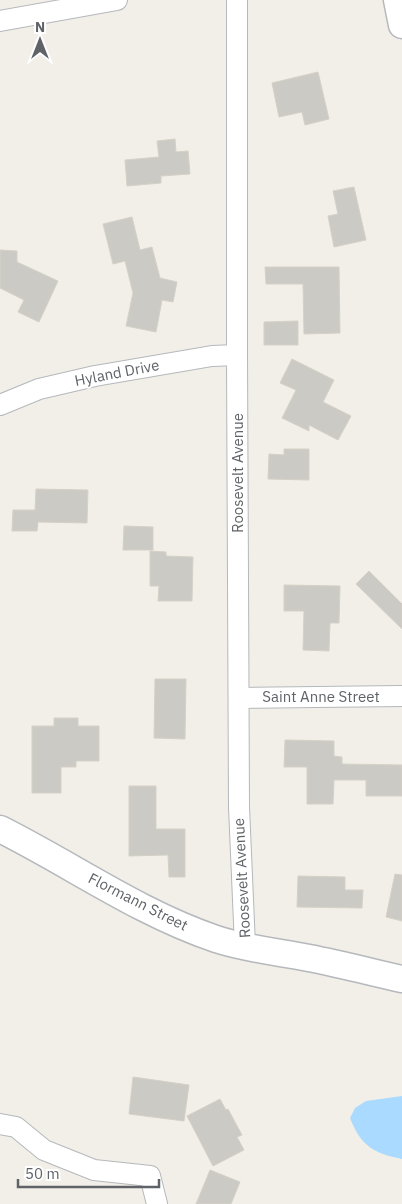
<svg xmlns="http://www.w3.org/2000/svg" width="402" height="1204" font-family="'IBM Plex Sans',sans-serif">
	<rect width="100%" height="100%" fill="#f1efe8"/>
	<path fill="#aadaff" d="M 402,1096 L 402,1159 C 373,1153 361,1146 350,1118 L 355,1108 L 366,1101 Z"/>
	<g fill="#cccac5" stroke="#d6d1c6">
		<path d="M 318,72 L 329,119 L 305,125 L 302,112 L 279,117 L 272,83 Z"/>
		<path d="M 175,139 L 176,152 L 188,151 L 190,174 L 161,176 L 161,183 L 127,186 L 125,160 L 159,157 L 157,141 Z"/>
		<path d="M 354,187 L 366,240 L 334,247 L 328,216 L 338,214 L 333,191 Z"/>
		<path d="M 132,217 L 140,250 L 152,247 L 160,278 L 177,282 L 173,302 L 162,300 L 156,332 L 126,326 L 133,293 L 125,261 L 113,264 L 103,224 Z"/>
		<path d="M 0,250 L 17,251 L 17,262 L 58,281 L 39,322 L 18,312 L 24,300 L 0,288 Z"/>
		<path d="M 265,267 L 339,267 L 340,333 L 304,334 L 303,284 L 266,284 Z"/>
		<path d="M 298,321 L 298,345 L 264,345 L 264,322 Z"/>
		<path d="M 292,359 L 334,380 L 323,402 L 351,416 L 338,440 L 309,425 L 309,431 L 282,418 L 296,390 L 280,383 Z"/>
		<path d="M 284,449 L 309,449 L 309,480 L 268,479 L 269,454 L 284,455 Z"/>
		<path d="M 36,489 L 88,490 L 87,523 L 38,522 L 37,531 L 12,531 L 13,510 L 35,510 Z"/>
		<path d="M 124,526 L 153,527 L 153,550 L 123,550 Z"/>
		<path d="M 150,551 L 166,552 L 166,556 L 193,557 L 192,601 L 158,601 L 159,586 L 150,586 Z"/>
		<path d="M 369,571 L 402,604 L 402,629 L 356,584 Z"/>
		<path d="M 284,585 L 340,586 L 339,623 L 330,623 L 329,651 L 303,650 L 304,611 L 284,611 Z"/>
		<path d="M 155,679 L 186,679 L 185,739 L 154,738 Z"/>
		<path d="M 54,718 L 78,718 L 78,726 L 99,726 L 99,761 L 76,761 L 76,767 L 61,767 L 61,793 L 32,793 L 32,726 L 54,726 Z"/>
		<path d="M 285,740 L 334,741 L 334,756 L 342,757 L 342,764 L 402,765 L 402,796 L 366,796 L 366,780 L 334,780 L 333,804 L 307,804 L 307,767 L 284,767 Z"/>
		<path d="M 129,786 L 156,786 L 156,829 L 185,829 L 185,877 L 169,877 L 168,855 L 129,856 Z"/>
		<path d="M 395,874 L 402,875 L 402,921 L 386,917 Z"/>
		<path d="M 298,876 L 345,877 L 345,890 L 363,890 L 362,908 L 297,907 Z"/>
		<path d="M 133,1077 L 189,1085 L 184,1121 L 129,1114 Z"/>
		<path d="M 220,1099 L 226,1110 L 228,1109 L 242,1135 L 237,1137 L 244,1150 L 213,1166 L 187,1116 Z"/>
		<path d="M 210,1170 L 240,1182 L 231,1204 L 196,1204 Z"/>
	</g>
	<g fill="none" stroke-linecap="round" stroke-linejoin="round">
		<g stroke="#b5b8bc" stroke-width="22">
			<g id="minor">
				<path d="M 237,0 L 237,355 L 239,807 L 245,946"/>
				<path d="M 0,21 L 117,0"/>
				<path d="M 0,405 L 39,389 L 95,376 L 212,356 L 237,355"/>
				<path d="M 239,698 L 402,696"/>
				<path d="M 0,1124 L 16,1127 L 44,1150 L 94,1170 L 150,1176 L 157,1204"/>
			</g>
		</g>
		<g stroke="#b5b8bc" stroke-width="29">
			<g id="tertiary">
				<path d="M 397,0 L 402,25"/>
				<path d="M 0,829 C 72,865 139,913 216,939 C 246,949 279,952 309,958 C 340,964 371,972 402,979"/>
			</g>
		</g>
		<use href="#minor" stroke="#fff" stroke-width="20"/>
		<use href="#tertiary" stroke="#fff" stroke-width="26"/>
	</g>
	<g text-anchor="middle" stroke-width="4" stroke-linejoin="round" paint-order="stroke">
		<g font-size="15" fill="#5f6368" stroke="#fff">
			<text transform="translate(117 373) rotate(-11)" y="5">Hyland Drive</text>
			<text transform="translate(238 473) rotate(-90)" y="5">Roosevelt Avenue</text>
			<text x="321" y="702">Saint Anne Street</text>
			<text transform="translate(242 878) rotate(-93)" y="5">Roosevelt Avenue</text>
			<text transform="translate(138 902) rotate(27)" y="5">Flormann Street</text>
		</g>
	</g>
	<g transform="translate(40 40)" stroke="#ffffff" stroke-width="4" paint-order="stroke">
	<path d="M0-4L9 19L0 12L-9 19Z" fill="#5f6368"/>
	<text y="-8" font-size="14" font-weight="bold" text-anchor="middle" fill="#5f6368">N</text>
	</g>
	<path d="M18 1179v8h141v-8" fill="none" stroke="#5f6368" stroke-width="2.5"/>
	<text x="25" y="1179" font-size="15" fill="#5f6368" stroke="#ffffff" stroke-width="4" paint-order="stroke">50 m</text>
</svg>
